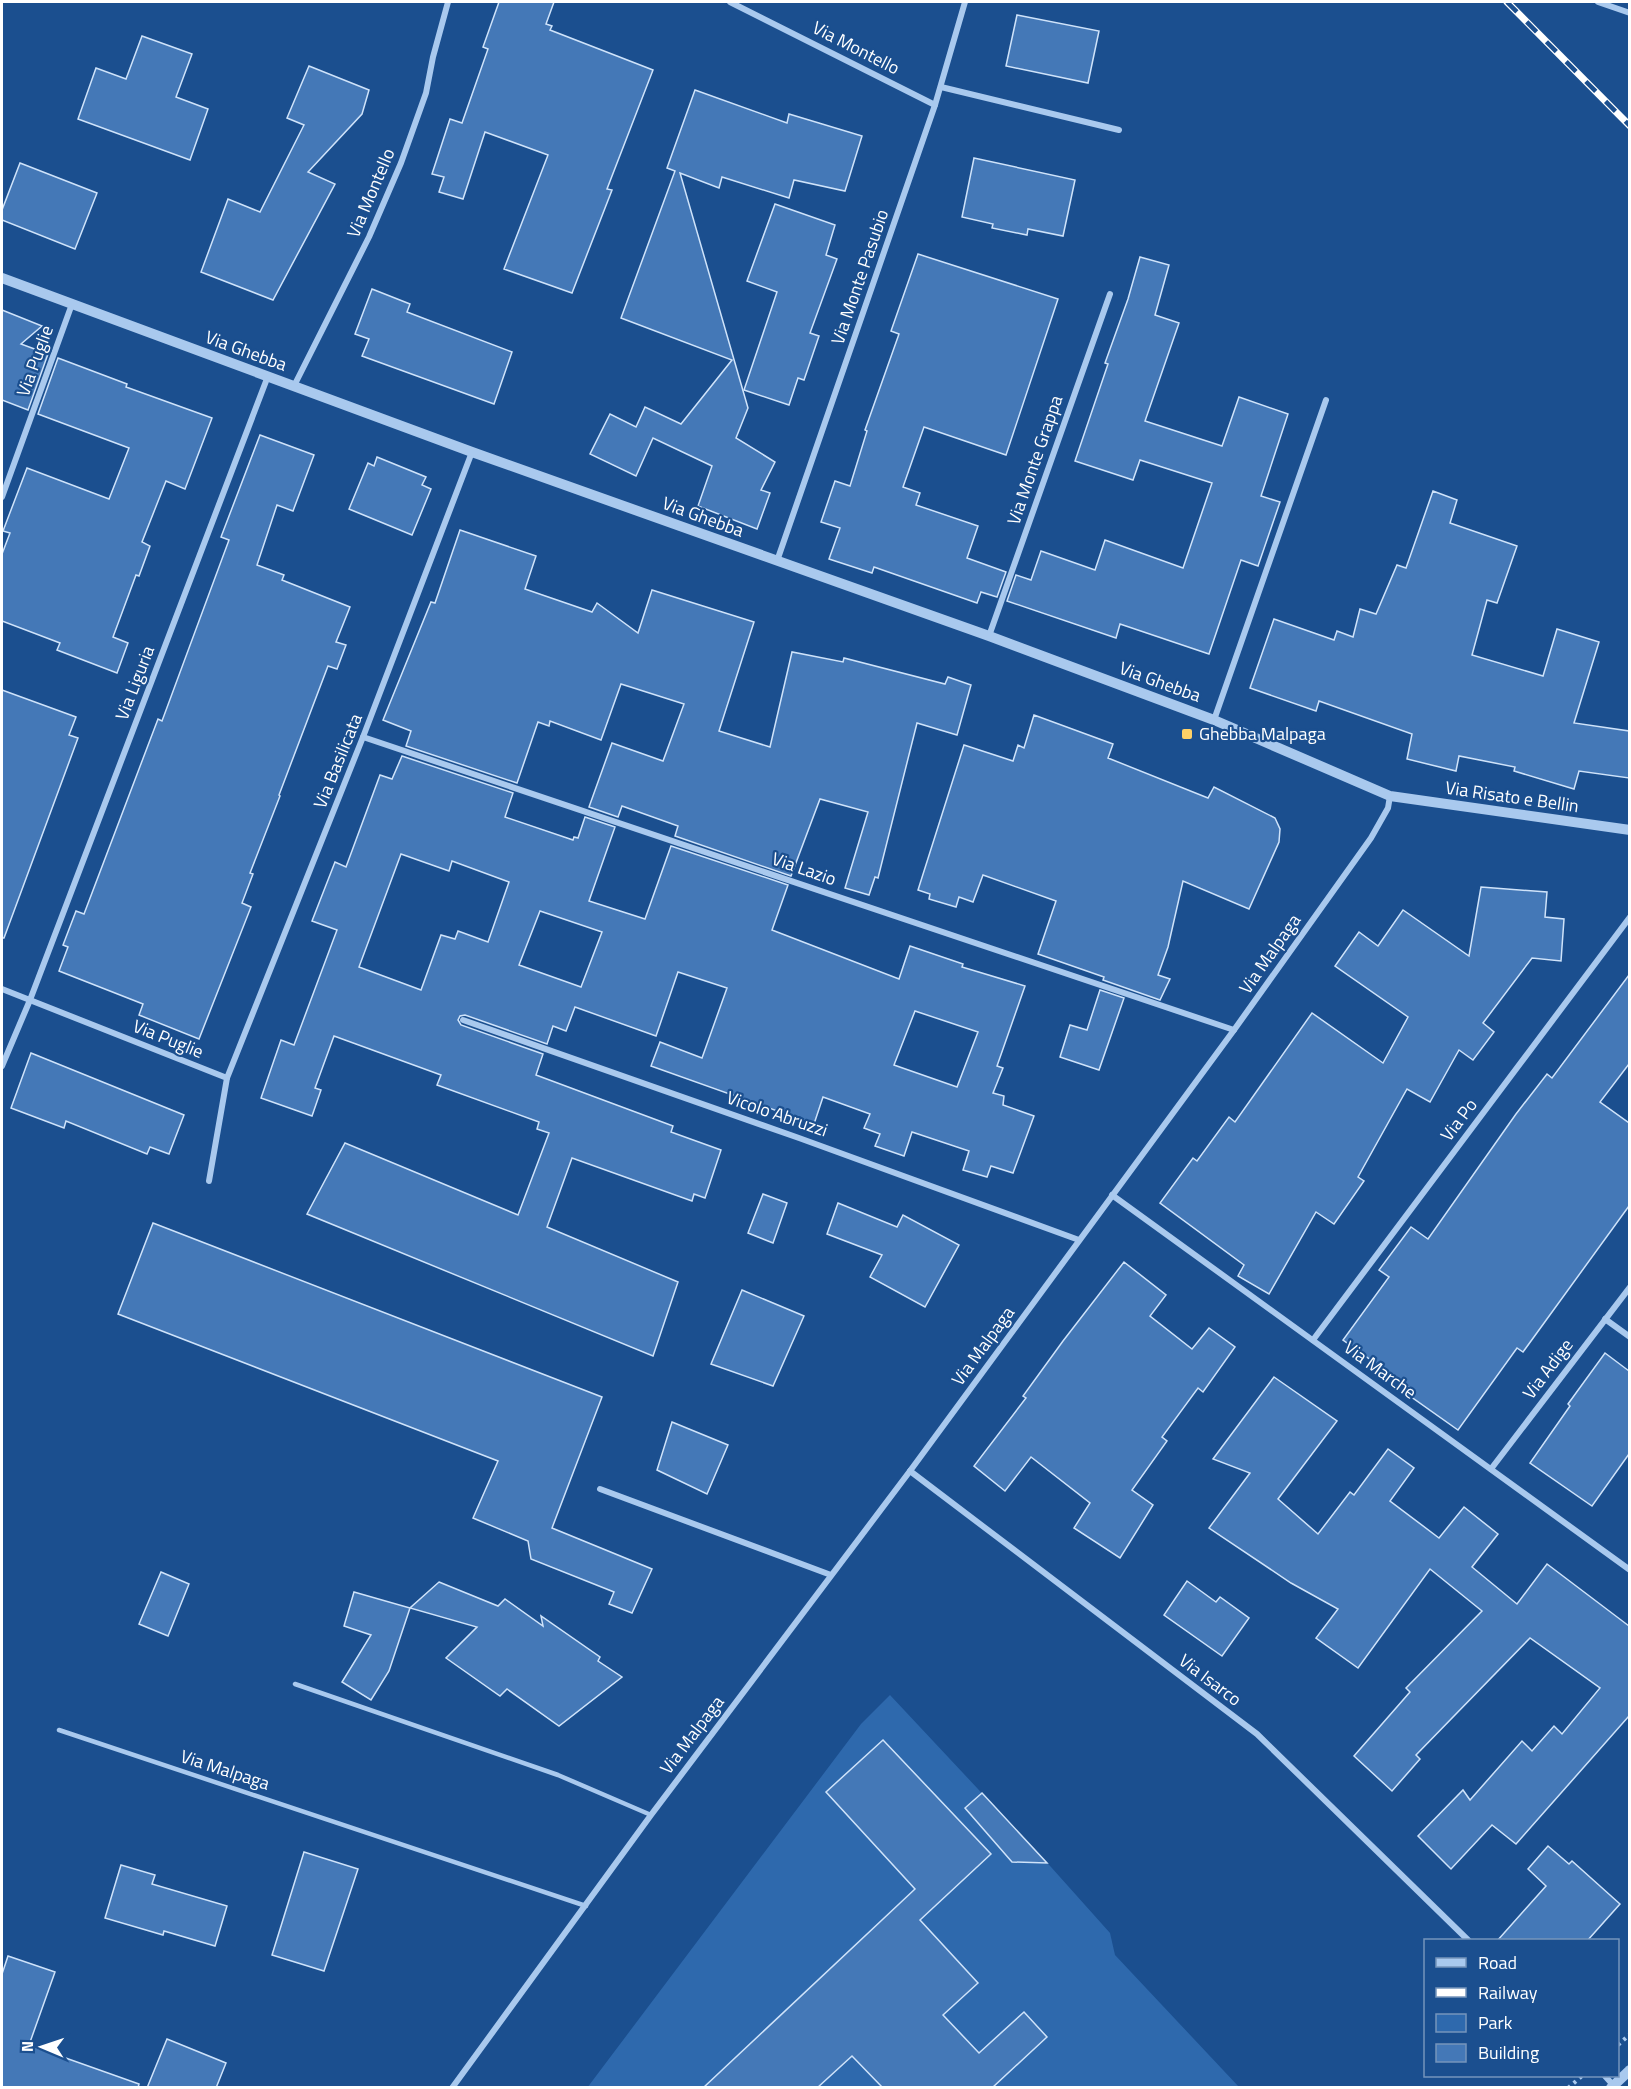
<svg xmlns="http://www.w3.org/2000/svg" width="1631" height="2089" font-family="'Titillium Web',sans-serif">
	<rect width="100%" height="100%" fill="#1b4f8f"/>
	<path fill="#2e69ad" d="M 890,1695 L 1051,1867 L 1110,1933 L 1115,1955 L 1239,2087 L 587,2088 L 861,1724 Z"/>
	<g fill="#4478b7" stroke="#cfe3fa" stroke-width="1.5" fill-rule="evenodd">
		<path d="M 499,2 L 554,2 L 546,24 L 552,26 L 550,30 L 653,70 L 607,189 L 612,190 L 572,293 L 504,269 L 548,155 L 485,132 L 463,199 L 439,192 L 444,177 L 432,174 L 450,119 L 462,123 L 488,49 L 483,47 Z"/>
		<path d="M 1017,15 L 1099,31 L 1088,83 L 1006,66 Z"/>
		<path d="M 142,36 L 192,54 L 176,97 L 208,109 L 190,160 L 78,119 L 96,68 L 126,79 Z"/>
		<path d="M 309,66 L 369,90 L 362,114 L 308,172 L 335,184 L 273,300 L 201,272 L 228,199 L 260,212 L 304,125 L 287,118 Z"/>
		<path d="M 695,90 L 787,123 L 789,114 L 862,136 L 845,191 L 794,180 L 789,198 L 722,177 L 719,188 L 680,173 L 748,408 L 736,438 L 775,462 L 761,490 L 770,493 L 757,529 L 698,506 L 712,466 L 653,438 L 636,476 L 590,454 L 610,414 L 636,427 L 645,407 L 681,424 L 732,360 L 621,318 L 675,171 L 667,168 Z"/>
		<path d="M 974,158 L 1075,180 L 1063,236 L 1028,229 L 1027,235 L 992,228 L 993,224 L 962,217 Z"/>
		<path d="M 20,163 L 97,193 L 75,249 L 2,220 L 2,210 Z"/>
		<path d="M 775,204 L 835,225 L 826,255 L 837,259 L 810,333 L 819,336 L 804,380 L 798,378 L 789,405 L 744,390 L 777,292 L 747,281 Z"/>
		<path d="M 918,254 L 1058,299 L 1006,455 L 924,427 L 903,487 L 920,493 L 916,505 L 978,526 L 967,558 L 1006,572 L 997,597 L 981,592 L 977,603 L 874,567 L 872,573 L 829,559 L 840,528 L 821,522 L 835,481 L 850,486 L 867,431 L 865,430 L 899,334 L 891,331 Z"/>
		<path d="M 1140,257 L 1169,265 L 1155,315 L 1179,323 L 1145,421 L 1222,446 L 1239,397 L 1288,414 L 1261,496 L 1280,502 L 1258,566 L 1241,560 L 1209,654 L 1120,624 L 1116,638 L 1007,601 L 1016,575 L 1031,580 L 1041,551 L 1095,570 L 1105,540 L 1183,568 L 1212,483 L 1140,460 L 1133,480 L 1075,461 L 1108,364 L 1105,363 L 1128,299 Z"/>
		<path d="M 372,289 L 410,304 L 407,312 L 512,352 L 494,404 L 362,356 L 369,339 L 355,334 Z"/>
		<path d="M 2,310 L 42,326 L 21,344 L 48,354 L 28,410 L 2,400 Z"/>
		<path d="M 58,358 L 127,384 L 126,387 L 212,418 L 185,489 L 166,481 L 142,542 L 150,546 L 139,576 L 136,575 L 113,637 L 128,643 L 117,673 L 57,650 L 60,643 L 2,621 L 2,554 L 10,533 L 3,531 L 27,468 L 109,499 L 129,448 L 38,414 Z"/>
		<path d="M 260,435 L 314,455 L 293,511 L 277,505 L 257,565 L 284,575 L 282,580 L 350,607 L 336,642 L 346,645 L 337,669 L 328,666 L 279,795 L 280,796 L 250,873 L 253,874 L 242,903 L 251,907 L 199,1039 L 139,1015 L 143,1004 L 59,971 L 68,947 L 63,945 L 76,911 L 84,914 L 158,719 L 162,721 L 229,540 L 221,537 Z"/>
		<path d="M 377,457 L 426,477 L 422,485 L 431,489 L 412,535 L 349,509 L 368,463 L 374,466 Z"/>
		<path d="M 1433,491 L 1457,500 L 1450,523 L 1517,546 L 1497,603 L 1487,600 L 1472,655 L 1543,676 L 1557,629 L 1599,642 L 1574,723 L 1629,731 L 1629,778 L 1579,771 L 1574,789 L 1514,771 L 1515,767 L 1459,756 L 1456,771 L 1407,759 L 1412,734 L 1319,701 L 1316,711 L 1250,688 L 1274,619 L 1334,640 L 1337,631 L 1353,637 L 1360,609 L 1376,614 L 1397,565 L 1406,568 Z"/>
		<path d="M 460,530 L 536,556 L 525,589 L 592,612 L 597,603 L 638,633 L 652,590 L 754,622 L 719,731 L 770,747 L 792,652 L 843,662 L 844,658 L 945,684 L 948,677 L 971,685 L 957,735 L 917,723 L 878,878 L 875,877 L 869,895 L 845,888 L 868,812 L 820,799 L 791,876 L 675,836 L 678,826 L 622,806 L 618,817 L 589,807 L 612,743 L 663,761 L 684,704 L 621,684 L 601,740 L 550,721 L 549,726 L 538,722 L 517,783 L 406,746 L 411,731 L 383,720 L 431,602 L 435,603 Z"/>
		<path d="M 2,690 L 76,717 L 69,735 L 78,738 L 4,938 L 2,938 Z"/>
		<path d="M 1034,715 L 1113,744 L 1108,758 L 1208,798 L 1214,787 L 1275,818 L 1280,829 L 1279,842 L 1249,909 L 1183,881 L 1168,947 L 1158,975 L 1170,979 L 1160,1000 L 1103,980 L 1104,977 L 1038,954 L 1056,901 L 983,875 L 973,902 L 959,897 L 956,907 L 929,899 L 930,894 L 918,890 L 964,745 L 1013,761 L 1018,745 L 1024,748 Z"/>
		<path d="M 402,756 L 513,793 L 505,817 L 573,840 L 574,837 L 578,838 L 585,817 L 615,827 L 589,901 L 645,919 L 671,846 L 788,885 L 772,930 L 899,979 L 910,946 L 963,964 L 962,967 L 1025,986 L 997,1066 L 1003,1068 L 993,1093 L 1004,1096 L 1003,1105 L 1034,1116 L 1013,1173 L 991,1166 L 987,1177 L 963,1170 L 969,1151 L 912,1132 L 904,1156 L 875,1146 L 880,1134 L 864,1128 L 870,1114 L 823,1097 L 814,1124 L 651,1066 L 660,1042 L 702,1058 L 727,988 L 678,972 L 656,1036 L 575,1007 L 566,1031 L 553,1026 L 547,1044 L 465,1015 L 460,1016 L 458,1020 L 461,1025 L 543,1054 L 536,1075 L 673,1126 L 671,1132 L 721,1150 L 705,1198 L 694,1194 L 692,1201 L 572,1158 L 547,1227 L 678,1282 L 653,1356 L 307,1214 L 345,1143 L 518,1215 L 549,1133 L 537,1129 L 539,1122 L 437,1085 L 441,1075 L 334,1036 L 315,1088 L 321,1090 L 312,1116 L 261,1098 L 281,1040 L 294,1045 L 337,930 L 312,921 L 335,862 L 346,867 L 380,775 L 392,779 ZM 401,854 L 449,871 L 452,861 L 509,882 L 488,942 L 458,931 L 455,939 L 441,935 L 421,990 L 359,967 ZM 540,911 L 602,932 L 581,987 L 519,965 ZM 915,1011 L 978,1032 L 957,1087 L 894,1065 Z"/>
		<path d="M 1481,887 L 1547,892 L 1545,917 L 1564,919 L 1561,961 L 1532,958 L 1483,1023 L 1494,1032 L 1473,1060 L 1459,1050 L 1430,1102 L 1407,1089 L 1358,1177 L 1364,1181 L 1334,1224 L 1316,1212 L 1269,1294 L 1238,1276 L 1244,1265 L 1160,1203 L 1193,1158 L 1197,1161 L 1229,1117 L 1235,1122 L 1312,1013 L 1383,1063 L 1408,1017 L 1335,966 L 1359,932 L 1378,946 L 1403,910 L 1469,956 Z"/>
		<path d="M 1629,975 L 1629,1064 L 1600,1102 L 1629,1123 L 1629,1206 L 1523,1352 L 1517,1348 L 1458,1430 L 1410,1396 L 1414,1391 L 1343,1340 L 1389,1277 L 1379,1270 L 1411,1227 L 1428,1239 L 1516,1114 L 1547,1074 L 1552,1078 Z"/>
		<path d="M 1100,990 L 1124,998 L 1099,1070 L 1060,1057 L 1070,1025 L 1087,1030 Z"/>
		<path d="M 31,1053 L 184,1115 L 169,1154 L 150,1147 L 147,1154 L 66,1121 L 64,1128 L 11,1108 Z"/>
		<path d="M 763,1194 L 787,1203 L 773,1243 L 748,1233 Z"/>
		<path d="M 838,1203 L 897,1227 L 903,1215 L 959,1245 L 925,1307 L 870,1277 L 882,1255 L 827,1234 Z"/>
		<path d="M 153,1223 L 602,1397 L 552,1528 L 652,1569 L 632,1613 L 609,1604 L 614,1592 L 531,1559 L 528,1541 L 473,1518 L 498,1461 L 118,1314 Z"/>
		<path d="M 1124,1262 L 1166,1295 L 1150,1316 L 1192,1349 L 1209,1328 L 1235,1347 L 1203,1392 L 1198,1388 L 1162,1437 L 1167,1441 L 1132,1490 L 1153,1505 L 1120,1558 L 1074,1528 L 1090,1503 L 1031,1457 L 1005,1491 L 974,1466 L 1026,1398 L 1023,1396 L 1063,1341 Z"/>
		<path d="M 742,1290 L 804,1316 L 773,1386 L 711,1364 Z"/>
		<path d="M 1605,1353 L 1629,1371 L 1629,1454 L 1592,1506 L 1530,1463 L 1570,1406 L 1568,1404 Z"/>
		<path d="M 1274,1377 L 1337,1421 L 1278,1499 L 1318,1534 L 1350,1492 L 1354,1495 L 1388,1449 L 1414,1468 L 1390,1501 L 1439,1538 L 1464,1507 L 1498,1534 L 1472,1567 L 1517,1604 L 1547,1564 L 1629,1626 L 1629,1716 L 1516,1844 L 1492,1825 L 1451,1869 L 1418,1836 L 1463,1790 L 1470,1800 L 1522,1741 L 1532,1751 L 1554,1726 L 1562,1734 L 1600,1688 L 1530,1638 L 1416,1755 L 1420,1759 L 1392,1791 L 1354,1756 L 1410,1692 L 1406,1688 L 1482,1611 L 1430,1569 L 1358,1668 L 1316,1638 L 1338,1609 L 1291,1583 L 1209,1528 L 1250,1473 L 1213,1459 Z"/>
		<path d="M 672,1422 L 728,1445 L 707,1494 L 657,1470 Z"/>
		<path d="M 161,1572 L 189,1584 L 168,1636 L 139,1624 Z"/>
		<path d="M 1187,1581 L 1216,1602 L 1220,1597 L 1249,1618 L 1222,1656 L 1164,1615 Z"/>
		<path d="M 439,1582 L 498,1606 L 505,1599 L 543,1626 L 541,1616 L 600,1657 L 598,1661 L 622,1677 L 559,1726 L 507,1689 L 500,1696 L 446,1658 L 477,1627 L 410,1608 Z"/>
		<path d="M 354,1592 L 410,1608 L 389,1671 L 371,1700 L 342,1682 L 371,1635 L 344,1626 Z"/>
		<path d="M 883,1740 L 991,1854 L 920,1920 L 978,1983 L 943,2015 L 979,2053 L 1024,2012 L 1047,2037 L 993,2087 L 883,2088 L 852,2056 L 817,2088 L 703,2088 L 915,1889 L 826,1792 Z"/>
		<path d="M 982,1793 L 1047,1863 L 1012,1862 L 965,1808 Z"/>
		<path d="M 1548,1846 L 1569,1864 L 1572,1861 L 1620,1904 L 1587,1941 L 1497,1941 L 1546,1886 L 1528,1869 Z"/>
		<path d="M 304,1852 L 358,1869 L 324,1971 L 272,1955 Z"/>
		<path d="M 121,1865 L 155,1875 L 152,1884 L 227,1906 L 215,1946 L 164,1931 L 163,1935 L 105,1918 Z"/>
		<path d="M 8,1956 L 55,1972 L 29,2045 L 139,2084 L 138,2088 L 2,2088 L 2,1974 Z"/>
		<path d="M 167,2039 L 226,2063 L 216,2088 L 147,2088 Z"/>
	</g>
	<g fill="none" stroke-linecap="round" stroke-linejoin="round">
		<g stroke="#a9c9ee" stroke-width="4" stroke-dasharray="3 4.5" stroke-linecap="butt">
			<path d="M 1618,2045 L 1630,2034"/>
			<path d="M 1568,2088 L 1582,2076"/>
		</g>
		<g stroke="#a9c9ee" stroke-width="4.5">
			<path d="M 295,1684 L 558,1775 L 651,1815"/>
			<path d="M 59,1730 L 586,1906"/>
		</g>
		<g stroke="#a9c9ee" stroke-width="6">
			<path d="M 730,2 L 935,105"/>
			<path d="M 1598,2 L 1630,13"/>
			<path d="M 941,87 L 1119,130"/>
			<path d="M 294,386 L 369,237 L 401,163 L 426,93 L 433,57 L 448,2"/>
			<path d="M 2,497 L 72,304"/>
			<path d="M 777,561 L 935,105 L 965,2"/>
			<path d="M 989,636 L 1110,294"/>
			<path d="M 1214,720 L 1326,400"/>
			<path d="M 363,737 L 1234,1030"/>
			<path d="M 2,989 L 227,1078 L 209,1181"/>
			<path d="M 463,1020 L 799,1138 L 1079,1240"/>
			<path d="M 2,1066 L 30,1000 L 268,376"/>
			<path d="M 227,1078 L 363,737 L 472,452"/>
			<path d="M 1112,1195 L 1630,1570"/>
			<path d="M 1605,1319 L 1630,1337"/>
			<path d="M 1313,1340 L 1630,917"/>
			<path d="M 1491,1469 L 1630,1287"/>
			<path d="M 910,1471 L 1257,1734 L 1468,1940"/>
			<path d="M 600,1489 L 831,1575"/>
			<path d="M 1605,2076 L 1613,2085"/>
			<path d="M 452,2088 L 651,1815 L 910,1471 L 1234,1030 L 1371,838 L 1388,808 L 1390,796"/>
		</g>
		<g stroke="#a9c9ee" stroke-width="10">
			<path d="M 2,278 L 472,452 L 989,636 L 1214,720 L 1390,796 L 1630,830"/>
			<path d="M 1611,2088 L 1630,2070"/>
		</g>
		<g stroke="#fff" stroke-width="7">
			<path id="rail" d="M 1507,2 L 1630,126"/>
		</g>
		<use href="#rail" stroke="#1b4f8f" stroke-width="4.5" stroke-dasharray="14" stroke-linecap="butt"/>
	</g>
	<rect fill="#ffd166" stroke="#1b4f8f" stroke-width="2" x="1181" y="728" width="12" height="12" rx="3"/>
	<g text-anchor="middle" stroke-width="4.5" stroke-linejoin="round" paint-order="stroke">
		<g font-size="18" fill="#fff" stroke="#1b4f8f">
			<text transform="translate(856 48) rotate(27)" y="6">Via Montello</text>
			<text transform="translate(371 193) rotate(-67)" y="6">Via Montello</text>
			<text transform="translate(860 277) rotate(-71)" y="6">Via Monte Pasubio</text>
			<text transform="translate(246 351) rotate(20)" y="6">Via Ghebba</text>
			<text transform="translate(35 361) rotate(-70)" y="6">Via Puglie</text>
			<text transform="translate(1035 460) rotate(-71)" y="6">Via Monte Grappa</text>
			<text transform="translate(703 517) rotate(20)" y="6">Via Ghebba</text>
			<text transform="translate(1160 682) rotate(20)" y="6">Via Ghebba</text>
			<text transform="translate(135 683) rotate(-69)" y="6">Via Liguria</text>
			<text transform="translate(338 761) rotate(-68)" y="6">Via Basilicata</text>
			<text transform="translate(1512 797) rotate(8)" y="6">Via Risato e Bellin</text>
			<text transform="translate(804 869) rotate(19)" y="6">Via Lazio</text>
			<text transform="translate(1270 954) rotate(-55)" y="6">Via Malpaga</text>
			<text transform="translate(168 1039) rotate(22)" y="6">Via Puglie</text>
			<text transform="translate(777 1114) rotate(19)" y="6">Vicolo Abruzzi</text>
			<text transform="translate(1459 1120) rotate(-53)" y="6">Via Po</text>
			<text transform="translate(983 1346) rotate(-54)" y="6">Via Malpaga</text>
			<text transform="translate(1548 1369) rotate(-53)" y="6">Via Adige</text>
			<text transform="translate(1380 1370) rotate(36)" y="6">Via Marche</text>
			<text transform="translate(1210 1680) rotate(37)" y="6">Via Isarco</text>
			<text transform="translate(692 1735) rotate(-53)" y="6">Via Malpaga</text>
			<text transform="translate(225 1770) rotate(18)" y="6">Via Malpaga</text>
		</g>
		<g font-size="18" fill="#fff" stroke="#1b4f8f" text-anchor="start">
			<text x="1199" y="740">Ghebba Malpaga</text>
		</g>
	</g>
	<rect width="1631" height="2089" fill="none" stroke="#ffffff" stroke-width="6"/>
	<rect x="1424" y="1939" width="195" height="138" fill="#1b4f8f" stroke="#7695bc" stroke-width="1.5"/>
	<rect x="1436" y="1958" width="30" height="9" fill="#a9c9ee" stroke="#7695bc" stroke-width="1.5"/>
	<text x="1478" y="1969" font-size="18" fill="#ffffff">Road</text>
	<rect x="1436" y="1988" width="30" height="9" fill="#ffffff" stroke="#7695bc" stroke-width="1.5"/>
	<text x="1478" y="1999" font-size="18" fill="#ffffff">Railway</text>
	<rect x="1436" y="2014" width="30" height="18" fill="#2e69ad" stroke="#7695bc" stroke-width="1.5"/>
	<text x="1478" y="2029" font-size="18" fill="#ffffff">Park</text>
	<rect x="1436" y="2044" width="30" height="18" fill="#4478b7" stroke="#7695bc" stroke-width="1.5"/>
	<text x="1478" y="2059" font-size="18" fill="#ffffff">Building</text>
	<g transform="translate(42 2047) rotate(272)" stroke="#1b4f8f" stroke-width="4.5" paint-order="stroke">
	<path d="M0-4.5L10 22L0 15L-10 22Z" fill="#ffffff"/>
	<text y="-9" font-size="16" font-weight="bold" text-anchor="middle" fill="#ffffff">N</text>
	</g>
</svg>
